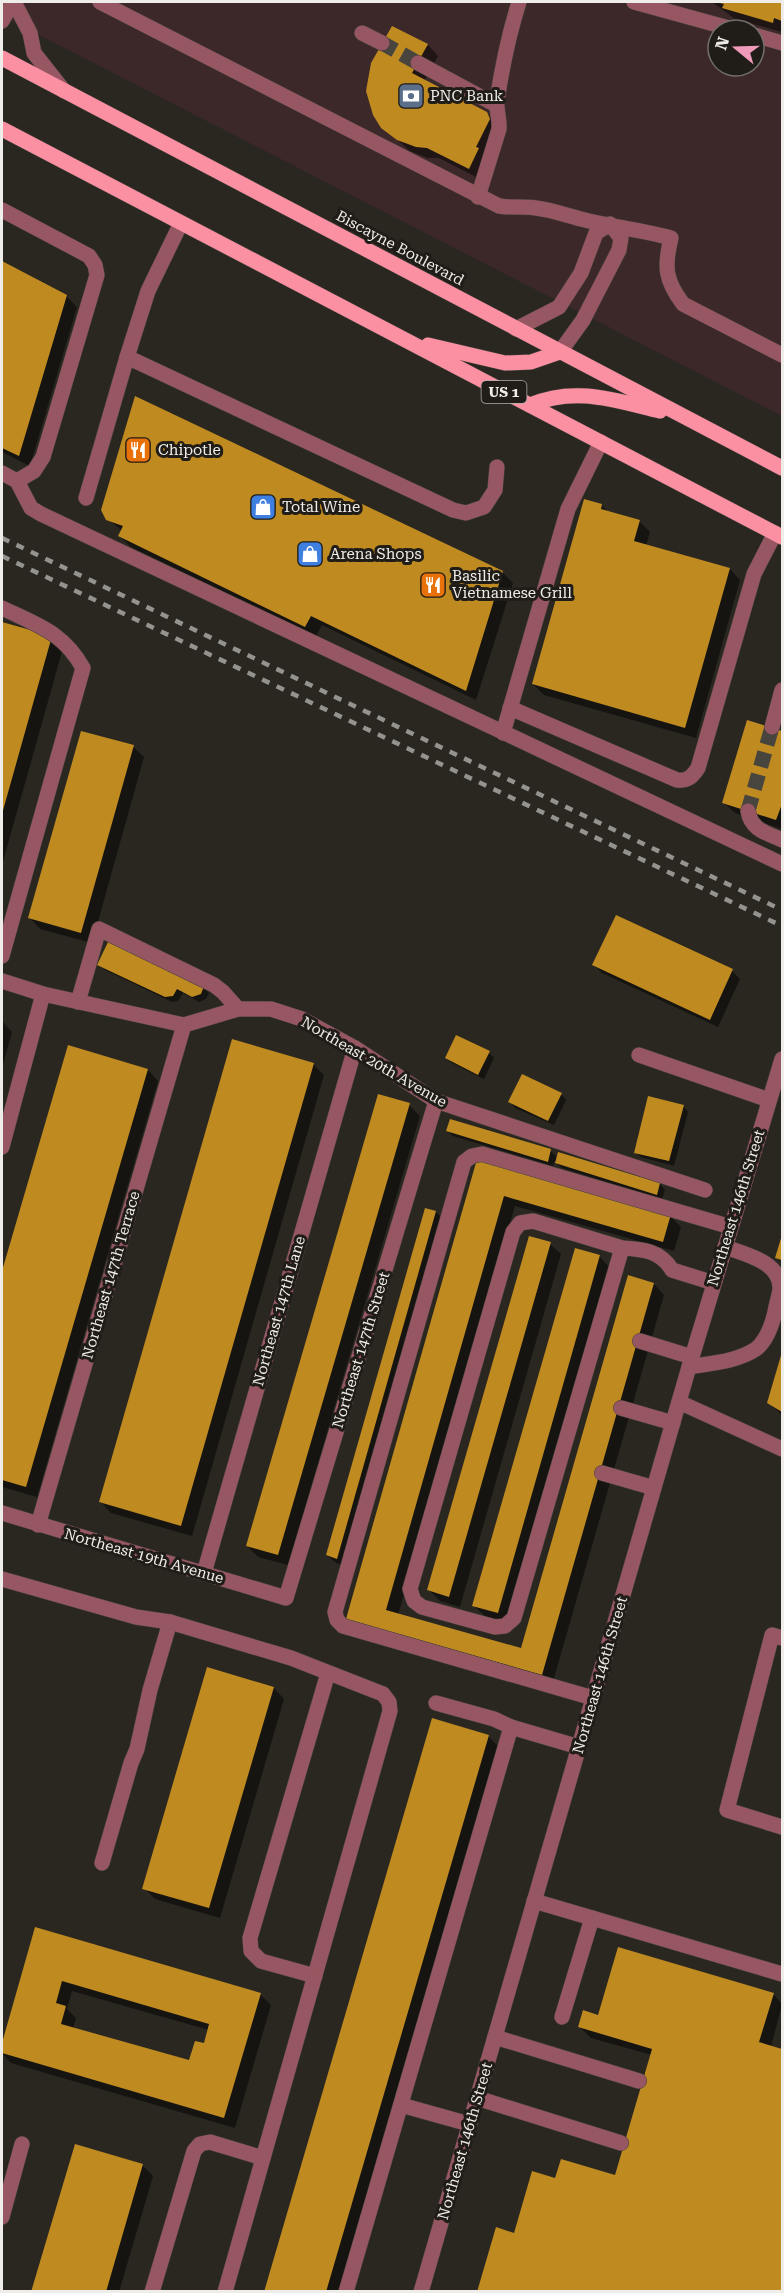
<svg xmlns="http://www.w3.org/2000/svg" width="784" height="2293" font-family="'Roboto Serif',serif">
	<rect width="100%" height="100%" fill="#2a2620"/>
	<path fill="#3c2829" fill-rule="evenodd" d="M 2,2 L 782,2 L 782,416 L 2,16 ZM 718,30 L 754,30 L 754,66 L 718,66 Z"/>
	<g fill="#0007" fill-rule="evenodd">
		<path d="M 712,2 L 782,2 L 782,32 L 735,19 Z"/>
		<path d="M 428,45 L 438,56 L 424,81 L 486,113 L 498,125 L 480,179 L 439,158 L 428,158 L 410,151 L 383,127 L 374,114 Z"/>
		<path d="M 2,263 L 66,296 L 77,307 L 30,466 L 2,452 Z"/>
		<path d="M 602,506 L 608,512 L 639,521 L 650,532 L 646,545 L 730,569 L 740,580 L 696,738 L 544,695 L 533,684 Z"/>
		<path d="M 108,519 L 502,572 L 513,583 L 476,700 L 322,625 L 316,636 L 131,547 L 120,536 L 122,531 Z"/>
		<path d="M 2,623 L 52,637 L 63,648 L 2,865 Z"/>
		<path d="M 748,721 L 782,733 L 782,829 L 735,813 L 724,803 Z"/>
		<path d="M 133,747 L 144,757 L 92,943 L 40,929 L 30,918 Z"/>
		<path d="M 99,965 L 203,988 L 209,993 L 206,999 L 199,1002 L 183,993 L 178,1001 L 172,1002 L 105,970 Z"/>
		<path d="M 594,965 L 732,971 L 740,979 L 718,1027 L 602,973 Z"/>
		<path d="M 2,1021 L 12,1032 L 2,1068 Z"/>
		<path d="M 69,1047 L 148,1070 L 158,1081 L 37,1497 L 2,1487 L 2,1276 Z"/>
		<path d="M 489,1053 L 494,1058 L 484,1079 L 452,1063 L 446,1058 Z"/>
		<path d="M 313,1064 L 324,1075 L 192,1536 L 111,1513 L 101,1502 Z"/>
		<path d="M 561,1094 L 566,1100 L 554,1125 L 515,1108 L 510,1102 Z"/>
		<path d="M 409,1105 L 420,1116 L 288,1565 L 258,1557 L 247,1546 Z"/>
		<path d="M 683,1106 L 688,1112 L 674,1166 L 641,1157 L 635,1152 Z"/>
		<path d="M 448,1131 L 550,1151 L 558,1158 L 660,1184 L 665,1190 L 662,1199 L 562,1168 L 554,1161 L 553,1166 L 453,1136 Z"/>
		<path d="M 478,1161 L 670,1216 L 681,1227 L 674,1251 L 515,1206 L 398,1615 L 522,1650 L 654,1284 L 664,1295 L 552,1685 L 358,1629 L 347,1619 Z"/>
		<path d="M 436,1212 L 444,1220 L 345,1566 L 336,1563 L 327,1555 Z"/>
		<path d="M 550,1244 L 561,1254 L 460,1607 L 440,1601 L 429,1590 Z"/>
		<path d="M 576,1250 L 600,1257 L 610,1268 L 509,1623 L 485,1616 L 474,1606 Z"/>
		<path d="M 782,1355 L 782,1415 L 769,1403 Z"/>
		<path d="M 274,1688 L 284,1699 L 220,1918 L 155,1899 L 144,1888 Z"/>
		<path d="M 488,1736 L 499,1747 L 339,2292 L 265,2292 Z"/>
		<path d="M 36,1928 L 260,1994 L 271,2005 L 235,2128 L 11,2063 L 2,2053 ZM 72,1991 L 209,2030 L 205,2045 L 190,2062 L 73,2029 L 76,2018 L 67,2009 Z"/>
		<path d="M 773,1994 L 782,2004 L 771,2047 L 782,2051 L 782,2292 L 478,2292 L 515,2235 L 556,2179 L 616,2176 L 652,2055 L 591,2038 L 580,2027 L 599,2017 Z"/>
		<path d="M 142,2165 L 153,2176 L 119,2292 L 33,2292 Z"/>
	</g>
	<g fill="#bf8b21" fill-rule="evenodd">
		<path d="M 716,2 L 782,2 L 782,21 L 774,18 L 773,23 L 722,8 L 724,4 Z"/>
		<path d="M 392,26 L 428,44 L 412,73 L 487,112 L 490,119 L 476,147 L 479,148 L 469,169 L 427,148 L 416,147 L 397,140 L 381,128 L 373,115 L 366,91 L 371,63 Z"/>
		<path d="M 2,261 L 67,295 L 19,456 L 2,448 Z"/>
		<path d="M 135,396 L 503,571 L 466,691 L 311,616 L 305,627 L 118,536 L 123,526 L 106,520 L 101,510 Z"/>
		<path d="M 584,499 L 602,504 L 601,509 L 640,520 L 634,541 L 730,568 L 685,728 L 532,684 Z"/>
		<path d="M 2,622 L 52,636 L 2,814 Z"/>
		<path d="M 747,720 L 782,731 L 782,804 L 776,820 L 722,803 Z"/>
		<path d="M 81,731 L 134,745 L 81,933 L 28,918 Z"/>
		<path d="M 616,915 L 733,969 L 710,1020 L 592,965 Z"/>
		<path d="M 108,942 L 204,986 L 201,994 L 192,997 L 177,989 L 173,996 L 165,997 L 97,965 Z"/>
		<path d="M 456,1035 L 490,1051 L 478,1075 L 445,1058 Z"/>
		<path d="M 232,1039 L 314,1063 L 181,1526 L 99,1502 Z"/>
		<path d="M 68,1045 L 148,1069 L 26,1487 L 2,1480 L 2,1271 Z"/>
		<path d="M 522,1074 L 562,1093 L 548,1121 L 508,1102 Z"/>
		<path d="M 378,1094 L 410,1103 L 278,1555 L 246,1546 Z"/>
		<path d="M 648,1096 L 684,1105 L 669,1161 L 634,1153 Z"/>
		<path d="M 450,1119 L 551,1149 L 548,1162 L 446,1131 Z"/>
		<path d="M 558,1152 L 660,1183 L 657,1195 L 555,1163 Z"/>
		<path d="M 477,1159 L 671,1214 L 663,1242 L 504,1196 L 386,1610 L 521,1648 L 628,1275 L 654,1283 L 542,1675 L 346,1619 Z"/>
		<path d="M 425,1208 L 436,1211 L 337,1559 L 326,1555 Z"/>
		<path d="M 782,1235 L 782,1260 L 775,1258 Z"/>
		<path d="M 529,1236 L 551,1242 L 449,1597 L 427,1590 Z"/>
		<path d="M 575,1248 L 600,1255 L 498,1613 L 472,1606 Z"/>
		<path d="M 782,1352 L 782,1412 L 767,1403 Z"/>
		<path d="M 207,1667 L 274,1687 L 209,1908 L 142,1889 Z"/>
		<path d="M 432,1718 L 489,1735 L 326,2292 L 264,2292 Z"/>
		<path d="M 35,1927 L 261,1993 L 224,2118 L 2,2053 L 2,2043 ZM 62,1981 L 209,2024 L 204,2043 L 195,2041 L 189,2060 L 61,2024 L 66,2006 L 56,2003 Z"/>
		<path d="M 618,1947 L 774,1993 L 759,2042 L 782,2049 L 782,2292 L 477,2292 L 496,2227 L 514,2233 L 532,2171 L 555,2178 L 561,2159 L 615,2175 L 652,2049 L 578,2027 L 583,2010 L 598,2015 Z"/>
		<path d="M 75,2144 L 143,2164 L 106,2292 L 31,2292 Z"/>
	</g>
	<g fill="none" stroke-linecap="round" stroke-linejoin="round">
		<g stroke="#48443e" stroke-width="15" stroke-dasharray="15 8" stroke-linecap="butt">
			<path d="M 382,43 L 418,63"/>
			<path d="M 748,811 L 772,727"/>
		</g>
		<g stroke="#46423c" stroke-width="16">
			<g id="minor">
				<path d="M 14,2 L 30,33 L 34,53 L 64,91"/>
				<path d="M 100,2 L 499,206 C 511,208 524,206 536,208 C 553,210 568,216 585,220 C 613,227 642,230 671,238 C 664,267 665,280 683,304 L 782,355"/>
				<path d="M 634,2 L 736,30"/>
				<path d="M 2,21 L 13,2"/>
				<path d="M 362,33 L 382,43"/>
				<path d="M 754,35 L 782,43"/>
				<path d="M 418,63 L 496,105"/>
				<path d="M 478,197 L 499,129 C 500,119 496,110 497,101 C 502,67 509,34 519,2"/>
				<path d="M 2,210 L 89,256 L 95,265 L 97,275 L 43,457 L 34,471 L 17,481"/>
				<path d="M 516,329 L 559,307 L 581,273 L 596,233 L 610,224 L 621,238 L 619,250 L 583,320 L 560,352"/>
				<path d="M 127,357 L 453,510 L 466,513 L 484,507 L 495,490 L 497,467"/>
				<path d="M 2,473 L 17,481 L 31,508 L 41,514 L 782,864"/>
				<path d="M 86,498 L 127,357 L 148,291 L 181,223"/>
				<path d="M 2,608 C 37,625 63,632 83,668 L 2,956"/>
				<path d="M 510,708 L 677,780 C 688,781 692,777 698,768 L 754,574 L 775,533"/>
				<path d="M 772,727 L 782,690"/>
				<path d="M 503,733 L 568,509 L 601,442"/>
				<path d="M 748,811 C 751,830 767,833 782,840"/>
				<path d="M 2,981 L 43,994 L 184,1025 L 238,1009 L 271,1009 L 302,1019 L 355,1048 L 436,1101 L 705,1190"/>
				<path d="M 78,1002 L 99,929 L 214,985 L 223,992 L 238,1009"/>
				<path d="M 639,1055 L 769,1100"/>
				<path d="M 2,1147 L 43,994"/>
				<path d="M 622,1248 L 533,1221 L 520,1223 L 513,1232 L 410,1589 L 414,1601 L 422,1607 L 495,1627 L 505,1626 L 514,1618 L 622,1248 C 643,1249 661,1251 672,1270 L 714,1283"/>
				<path d="M 640,1341 L 692,1357"/>
				<path d="M 689,1367 C 711,1363 736,1362 756,1349 C 766,1341 772,1325 775,1312 C 776,1305 779,1297 780,1289 C 781,1262 745,1254 725,1247"/>
				<path d="M 679,1402 L 782,1449"/>
				<path d="M 621,1408 L 673,1423"/>
				<path d="M 602,1473 L 654,1488"/>
				<path d="M 2,1513 L 286,1598 L 436,1101"/>
				<path d="M 38,1525 L 184,1025"/>
				<path d="M 204,1573 L 355,1048"/>
				<path d="M 2,1579 L 136,1617 L 170,1622 L 291,1658 L 383,1694 L 389,1702 L 390,1711 L 225,2292"/>
				<path d="M 782,1638 L 772,1635 L 727,1810 L 782,1827"/>
				<path d="M 593,1698 L 343,1626 L 337,1620 L 335,1612 L 464,1162 L 472,1156 L 482,1154 L 731,1227"/>
				<path d="M 436,1703 L 494,1719 L 511,1727"/>
				<path d="M 102,1863 L 131,1763 L 137,1749 L 150,1690 L 170,1622"/>
				<path d="M 534,1901 L 592,1918 L 562,2017"/>
				<path d="M 592,1918 L 782,1974"/>
				<path d="M 315,1976 L 261,1961 L 251,1951 L 250,1938 L 328,1673"/>
				<path d="M 495,2037 L 639,2081"/>
				<path d="M 477,2098 L 621,2143"/>
				<path d="M 401,2105 L 469,2124"/>
				<path d="M 2,2217 L 22,2144"/>
				<path d="M 152,2292 L 194,2151 L 200,2144 L 210,2142 L 263,2158"/>
				<path d="M 346,2292 L 511,1727 L 579,1747"/>
				<path d="M 421,2292 L 689,1367 L 782,1059"/>
			</g>
		</g>
		<g stroke="#46423c" stroke-width="16">
			<g id="major">
				<path d="M 2,58 L 782,468"/>
				<path d="M 2,129 L 782,537"/>
				<path d="M 428,345 L 505,363 L 531,362 L 560,352"/>
				<path d="M 530,405 C 575,386 614,400 660,411"/>
			</g>
		</g>
		<use href="#minor" stroke="#975762" stroke-width="15"/>
		<use href="#major" stroke="#fa90a2" stroke-width="15"/>
		<g stroke="#95938e" stroke-width="4.5" stroke-dasharray="8 8" stroke-linecap="butt">
			<path d="M 2,538 L 782,910"/>
			<path d="M 2,556 L 782,926"/>
		</g>
	</g>
	<defs>
		<g id="bank-square" transform="scale(1.35)"><rect x="-9" y="-9" width="18" height="18" rx="4" fill="#5c6f8a" stroke="#201c17"/><path d="M-6-4H6V4H-6ZM0-2.3a2.3 2.3 0 1 0 0 4.6a2.3 2.3 0 1 0 0-4.6Z" fill="#fff"/></g>
		<g id="restaurant-square" transform="scale(1.35)"><rect x="-9" y="-9" width="18" height="18" rx="4" fill="#e8710a" stroke="#201c17"/><path d="M-5-6h1v4h1v-4h1v4h1v-4h1v5L-1.5 .5V6h-2V.5L-5-1ZM5-6V6H3V1.5H1.5Q1.5-4 5-6Z" fill="#fff"/></g>
		<g id="shop-square" transform="scale(1.35)"><rect x="-9" y="-9" width="18" height="18" rx="4" fill="#3f7fe0" stroke="#201c17"/><path d="M-5-2.5h2.3a2.7 3.5 0 0 1 5.4 0H5L5.5 6h-11ZM-1.5-2.5h3a1.5 2.3 0 0 0-3 0Z" fill="#fff"/></g>
	</defs>
	<g fill-rule="evenodd">
		<use href="#bank-square" x="411" y="96"/>
		<use href="#restaurant-square" x="138" y="450"/>
		<use href="#shop-square" x="263" y="507"/>
		<use href="#shop-square" x="310" y="554"/>
		<use href="#restaurant-square" x="433" y="585"/>
	</g>
	<g text-anchor="middle" stroke-width="6" stroke-linejoin="round" paint-order="stroke">
		<rect fill="#201c17" stroke="#b1aeaa" stroke-width="1.5" x="481.5" y="381" width="45" height="22" rx="4.5"/>
		<g font-size="14" font-weight="bold" fill="#efede9">
			<text x="504" y="397">US 1</text>
		</g>
		<g font-size="15" fill="#efede9" stroke="#201c17" text-anchor="start">
			<text x="430" y="101">PNC Bank</text>
			<text x="158" y="455">Chipotle</text>
			<text x="282" y="512">Total Wine</text>
			<text x="330" y="559">Arena Shops</text>
			<text x="452" y="581">Basilic<tspan x="452" dy="17">Vietnamese Grill</tspan></text>
		</g>
		<g font-size="15" fill="#efede9" stroke="#201c17">
			<text transform="translate(400 248) rotate(28)" y="5">Biscayne Boulevard</text>
			<text transform="translate(374 1062) rotate(30)" y="5">Northeast 20th Avenue</text>
			<text transform="translate(736 1208) rotate(-73)" y="5">Northeast 146th Street</text>
			<text transform="translate(111 1275) rotate(-74)" y="5">Northeast 147th Terrace</text>
			<text transform="translate(279 1311) rotate(-74)" y="5">Northeast 147th Lane</text>
			<text transform="translate(361 1350) rotate(-73)" y="5">Northeast 147th Street</text>
			<text transform="translate(144 1556) rotate(16)" y="5">Northeast 19th Avenue</text>
			<text transform="translate(600 1675) rotate(-74)" y="5">Northeast 146th Street</text>
			<text transform="translate(465 2141) rotate(-74)" y="5">Northeast 146th Street</text>
		</g>
	</g>
	<rect width="784" height="2293" fill="none" stroke="#efede9" stroke-width="6"/>
	<g transform="translate(736 48) rotate(289)"><circle r="28" fill="#201c17" stroke="#73706b" stroke-width="1.5"/>
	<path d="M0-4.5L10 22L0 15L-10 22Z" fill="#ef9ab8"/>
	<text y="-9" font-size="16" font-weight="bold" text-anchor="middle" fill="#efede9">N</text>
	</g>
</svg>
